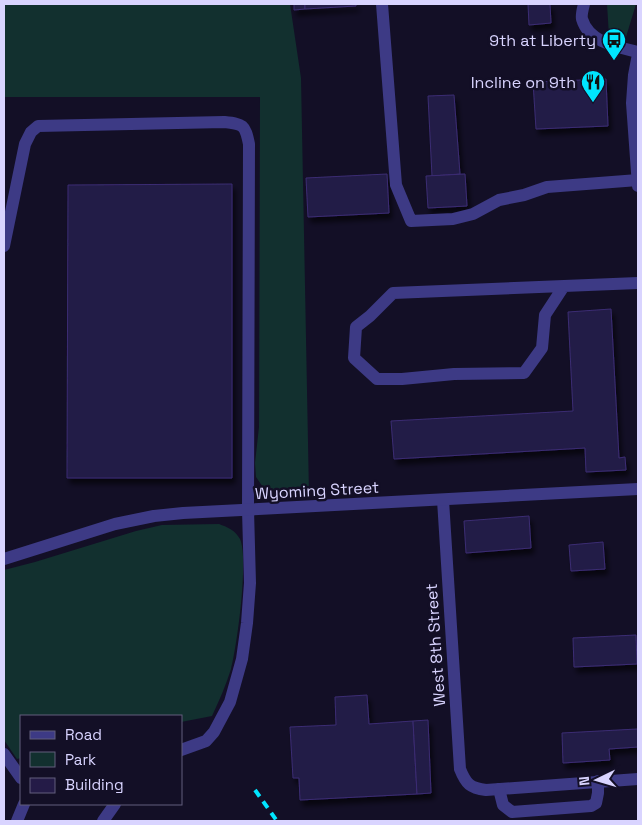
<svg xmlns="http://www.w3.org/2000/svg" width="642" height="825" font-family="'Space Grotesk',sans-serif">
	<defs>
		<filter id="shadow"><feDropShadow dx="3" dy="5.5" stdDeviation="2.5" flood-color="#0009"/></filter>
	</defs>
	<rect width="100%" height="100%" fill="#130f26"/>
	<g fill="#12302f">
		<path d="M 4,4 L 290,4 L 301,78 L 309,494 L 279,496 L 265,490 L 256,477 L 255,463 L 259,427 L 260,97 L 4,97 Z"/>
		<path d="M 607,4 L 636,4 L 626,37 L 621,40 L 609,36 Z"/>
		<path d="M 219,524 C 227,527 235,530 240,539 C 249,559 237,647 231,669 C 226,685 219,701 212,716 L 181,722 L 181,716 L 21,716 L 21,758 L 17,759 L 4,740 L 4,570 L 35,562 L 136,531 L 162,525 Z"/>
	</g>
	<g fill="#241b47" stroke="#3b2d73" filter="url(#shadow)">
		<path d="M 294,4 L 305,4 L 305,9 L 294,10 Z"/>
		<path d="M 305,4 L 356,4 L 356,6 L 305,9 Z"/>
		<path d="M 528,4 L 550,4 L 551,23 L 529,25 Z"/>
		<path d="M 606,79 L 608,126 L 536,129 L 533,82 Z"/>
		<path d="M 454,95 L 460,174 L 432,176 L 428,96 Z"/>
		<path d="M 387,174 L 389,213 L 308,217 L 306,178 Z"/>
		<path d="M 465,174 L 467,206 L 428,208 L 426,176 Z"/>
		<path d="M 232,184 L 232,478 L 67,478 L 68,185 Z"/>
		<path d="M 611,309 L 619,458 L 625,457 L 626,470 L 586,472 L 585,448 L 394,459 L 391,421 L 573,411 L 568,312 Z"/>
		<path d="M 529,516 L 531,548 L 466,553 L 464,521 Z"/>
		<path d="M 603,542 L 605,569 L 571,571 L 569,545 Z"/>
		<path d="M 636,635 L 637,664 L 574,667 L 573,638 Z"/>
		<path d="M 367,695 L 369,724 L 413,721 L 417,794 L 300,800 L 299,778 L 293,778 L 290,727 L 336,725 L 335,697 Z"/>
		<path d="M 428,720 L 431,793 L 417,794 L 413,721 Z"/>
		<path d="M 637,729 L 638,729 L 638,747 L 609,749 L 610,760 L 563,763 L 562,733 Z"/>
	</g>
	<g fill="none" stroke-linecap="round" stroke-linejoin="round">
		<g stroke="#3d3a85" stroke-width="12">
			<path d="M 382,4 L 396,185 L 411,221 L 453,219 L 473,214 L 499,200 L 524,195 L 547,187 L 638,180"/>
			<path d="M 584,4 C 583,8 581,15 582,19 C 589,43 618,47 638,52"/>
			<path d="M 638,54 L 634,75 L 632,103 L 638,186"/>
			<path d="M 4,246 L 25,144 L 31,132 L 38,126 L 224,122 C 243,124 245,124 249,144 L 248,510 L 250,583 L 247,623 L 242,659 L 230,702 L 214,732 L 206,741 L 181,750"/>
			<path d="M 564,286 L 545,315 L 542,348 L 524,373 L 454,374 L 402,379 L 377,379 L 354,358 L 356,327 L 370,316 L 393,293 L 638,283"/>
			<path d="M 443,500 L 460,769 C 466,784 470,788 486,790 L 638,779"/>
			<path d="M 4,559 L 115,524 L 154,516 L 183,513 L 638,489"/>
			<path d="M 4,754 L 21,778"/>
			<path d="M 499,789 L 503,805 L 512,812 L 591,806 L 596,803 L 598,793 L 598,781"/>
			<path d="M 17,821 L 24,804"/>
			<path d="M 103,821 L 115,804"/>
		</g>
		<path stroke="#00e5ff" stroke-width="4" stroke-dasharray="8 6" stroke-linecap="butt" d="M 255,790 L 277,821"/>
	</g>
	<defs>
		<g id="bus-pin" transform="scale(1.25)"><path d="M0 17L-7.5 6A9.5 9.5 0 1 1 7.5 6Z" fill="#00e5ff" stroke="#130f26"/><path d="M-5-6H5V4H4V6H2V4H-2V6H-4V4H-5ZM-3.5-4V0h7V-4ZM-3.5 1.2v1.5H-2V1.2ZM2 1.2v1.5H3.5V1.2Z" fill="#111"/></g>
		<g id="restaurant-pin" transform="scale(1.25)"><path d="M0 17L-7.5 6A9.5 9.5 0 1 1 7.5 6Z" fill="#00e5ff" stroke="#130f26"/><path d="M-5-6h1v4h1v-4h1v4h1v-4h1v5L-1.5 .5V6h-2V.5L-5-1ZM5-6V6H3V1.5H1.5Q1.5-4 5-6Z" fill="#111"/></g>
	</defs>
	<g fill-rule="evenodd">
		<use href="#bus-pin" x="614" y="40"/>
		<use href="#restaurant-pin" x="593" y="82"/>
	</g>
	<g text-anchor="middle" stroke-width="5" stroke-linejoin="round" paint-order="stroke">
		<g font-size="16" fill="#d9d4ff" stroke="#130f26" text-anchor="end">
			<text x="596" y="46">9th at Liberty</text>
			<text x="576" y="88">Incline on 9th</text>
		</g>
		<g font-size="16" fill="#d9d4ff" stroke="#130f26">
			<text transform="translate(317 490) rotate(-3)" y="6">Wyoming Street</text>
			<text transform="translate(435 645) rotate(-94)" y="6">West 8th Street</text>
		</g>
	</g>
	<rect width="642" height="825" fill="none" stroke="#d9d4ff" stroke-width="10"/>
	<rect x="20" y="715" width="162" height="90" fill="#130f26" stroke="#625e7d"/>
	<rect x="30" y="731" width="25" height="8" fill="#3d3a85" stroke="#625e7d"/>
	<text x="65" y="740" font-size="15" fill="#d9d4ff">Road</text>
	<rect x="30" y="752" width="25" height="15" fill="#12302f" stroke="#625e7d"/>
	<text x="65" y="765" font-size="15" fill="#d9d4ff">Park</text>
	<rect x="30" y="778" width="25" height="15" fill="#241b47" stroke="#625e7d"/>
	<text x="65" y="790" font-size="15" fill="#d9d4ff">Building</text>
	<g transform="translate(597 780) rotate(265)" stroke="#130f26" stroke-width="4" paint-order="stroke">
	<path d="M0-4L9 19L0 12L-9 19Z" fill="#d9d4ff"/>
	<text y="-8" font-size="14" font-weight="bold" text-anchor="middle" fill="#d9d4ff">N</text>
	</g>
</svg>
